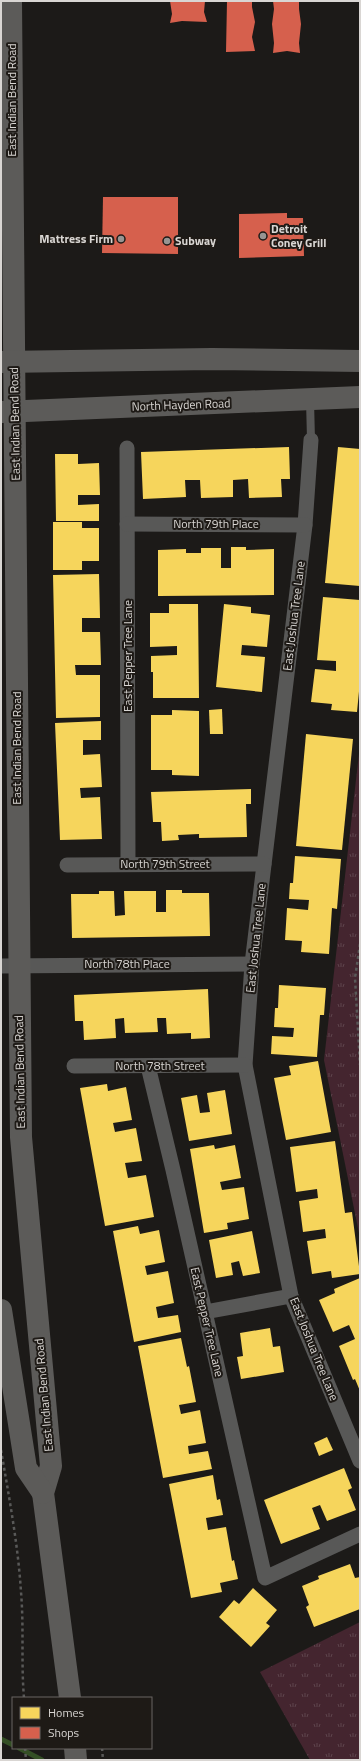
<svg xmlns="http://www.w3.org/2000/svg" width="361" height="1761" font-family="'Titillium Web',sans-serif">
	<defs>
		<pattern id="grass-tufts" width="24" height="20" patternUnits="userSpaceOnUse"><rect width="24" height="20" fill="#44252f"/><path d="M3 7l-1-3M5 7V3M7 7l1-3M15 17l-1-3M17 17v-4M19 17l1-3" fill="none" stroke="#5e444c"/></pattern>
	</defs>
	<rect width="100%" height="100%" fill="#1c1a18"/>
	<g fill="url(#grass-tufts)">
		<path d="M 360,745 L 360,1238 L 324,1060 Z"/>
		<path d="M 360,1622 L 360,1760 L 310,1760 L 260,1672 Z"/>
	</g>
	<g fill="#f6d55c">
		<path d="M 289,447 L 290,479 L 281,479 L 282,497 L 249,498 L 248,479 L 233,480 L 233,497 L 201,498 L 200,480 L 185,480 L 186,497 L 143,499 L 141,452 Z"/>
		<path d="M 338,447 L 360,449 L 360,586 L 325,583 Z"/>
		<path d="M 55,454 L 78,454 L 78,464 L 99,463 L 100,495 L 78,495 L 78,505 L 99,504 L 99,521 L 56,521 Z"/>
		<path d="M 53,522 L 82,522 L 82,528 L 99,528 L 99,561 L 82,561 L 82,570 L 53,570 Z"/>
		<path d="M 231,547 L 246,547 L 246,550 L 274,549 L 274,595 L 158,596 L 158,550 L 186,549 L 186,553 L 201,553 L 201,548 L 221,548 L 221,568 L 231,568 Z"/>
		<path d="M 99,574 L 100,618 L 82,618 L 82,632 L 100,632 L 101,665 L 75,665 L 76,675 L 100,675 L 100,717 L 56,718 L 53,575 Z"/>
		<path d="M 323,597 L 360,600 L 360,681 L 357,712 L 331,710 L 332,704 L 311,702 L 315,669 L 336,671 L 336,661 L 317,660 Z"/>
		<path d="M 169,604 L 198,604 L 199,698 L 153,698 L 153,672 L 151,672 L 151,656 L 177,655 L 177,646 L 150,647 L 150,613 L 169,613 Z"/>
		<path d="M 224,604 L 251,607 L 251,613 L 270,615 L 267,647 L 242,645 L 241,655 L 265,657 L 262,692 L 216,687 Z"/>
		<path d="M 222,709 L 223,734 L 210,734 L 209,710 Z"/>
		<path d="M 172,710 L 199,711 L 199,776 L 172,775 L 172,770 L 151,770 L 151,715 L 172,715 Z"/>
		<path d="M 101,721 L 101,740 L 83,740 L 83,755 L 100,754 L 102,787 L 80,788 L 81,798 L 100,797 L 102,839 L 60,840 L 55,723 Z"/>
		<path d="M 306,734 L 353,739 L 342,850 L 296,846 Z"/>
		<path d="M 251,789 L 251,804 L 246,804 L 247,837 L 199,838 L 199,834 L 178,835 L 179,840 L 162,841 L 161,822 L 153,822 L 151,792 Z"/>
		<path d="M 295,856 L 341,859 L 337,909 L 332,908 L 329,954 L 301,952 L 302,941 L 285,940 L 287,908 L 308,910 L 309,900 L 289,899 L 290,883 L 293,883 Z"/>
		<path d="M 166,890 L 182,890 L 182,893 L 209,893 L 210,936 L 72,938 L 71,894 L 99,894 L 99,891 L 114,891 L 115,916 L 125,915 L 124,891 L 156,891 L 156,912 L 166,912 Z"/>
		<path d="M 279,985 L 326,988 L 324,1015 L 320,1015 L 317,1057 L 271,1054 L 272,1036 L 293,1037 L 294,1028 L 274,1027 L 275,1008 L 278,1008 Z"/>
		<path d="M 208,989 L 210,1038 L 191,1039 L 191,1033 L 167,1034 L 166,1018 L 157,1018 L 158,1032 L 125,1033 L 124,1018 L 115,1019 L 116,1038 L 84,1040 L 83,1021 L 75,1021 L 74,995 Z"/>
		<path d="M 318,1061 L 331,1132 L 286,1140 L 274,1078 L 291,1075 L 289,1066 Z"/>
		<path d="M 107,1084 L 108,1091 L 126,1087 L 132,1120 L 113,1123 L 115,1132 L 136,1128 L 142,1161 L 125,1163 L 128,1178 L 146,1175 L 154,1217 L 105,1226 L 80,1088 Z"/>
		<path d="M 225,1090 L 232,1134 L 189,1141 L 181,1098 L 197,1095 L 200,1113 L 210,1112 L 207,1093 Z"/>
		<path d="M 335,1141 L 345,1213 L 352,1212 L 360,1274 L 332,1278 L 331,1271 L 312,1274 L 307,1241 L 326,1238 L 325,1229 L 303,1232 L 299,1201 L 318,1198 L 317,1189 L 296,1192 L 290,1147 Z"/>
		<path d="M 214,1145 L 215,1149 L 235,1145 L 241,1178 L 220,1182 L 222,1190 L 244,1187 L 249,1219 L 227,1223 L 228,1229 L 204,1233 L 190,1149 Z"/>
		<path d="M 138,1226 L 140,1234 L 159,1230 L 165,1262 L 145,1266 L 147,1275 L 168,1271 L 174,1303 L 156,1307 L 158,1318 L 178,1315 L 181,1332 L 134,1342 L 113,1231 Z"/>
		<path d="M 252,1231 L 260,1273 L 243,1276 L 239,1261 L 231,1263 L 233,1275 L 216,1278 L 209,1240 Z"/>
		<path d="M 360,1278 L 360,1391 L 355,1379 L 353,1380 L 339,1346 L 355,1339 L 349,1325 L 333,1332 L 319,1300 L 335,1293 L 334,1289 Z"/>
		<path d="M 270,1328 L 273,1347 L 280,1346 L 284,1372 L 241,1379 L 237,1357 L 243,1356 L 240,1333 Z"/>
		<path d="M 181,1338 L 187,1367 L 189,1366 L 196,1402 L 179,1405 L 181,1414 L 200,1410 L 206,1443 L 188,1446 L 189,1454 L 208,1451 L 212,1469 L 163,1478 L 138,1346 Z"/>
		<path d="M 327,1437 L 333,1450 L 319,1456 L 314,1443 Z"/>
		<path d="M 344,1468 L 352,1488 L 348,1490 L 356,1510 L 327,1521 L 320,1505 L 312,1508 L 320,1529 L 281,1544 L 264,1500 Z"/>
		<path d="M 213,1475 L 217,1500 L 220,1499 L 223,1515 L 206,1518 L 208,1530 L 226,1527 L 232,1561 L 234,1560 L 238,1579 L 220,1583 L 222,1592 L 191,1598 L 169,1484 Z"/>
		<path d="M 350,1564 L 355,1578 L 360,1577 L 360,1609 L 314,1627 L 306,1607 L 309,1605 L 302,1586 L 319,1579 L 318,1576 Z"/>
		<path d="M 253,1588 L 277,1610 L 266,1623 L 270,1626 L 251,1647 L 219,1617 L 234,1600 L 239,1604 Z"/>
	</g>
	<g fill="#d6604d">
		<path d="M 170,1 L 205,1 L 204,12 L 207,22 L 182,21 L 170,23 L 172,14 Z"/>
		<path d="M 227,1 L 252,1 L 252,7 L 255,22 L 252,37 L 255,51 L 226,52 Z"/>
		<path d="M 273,1 L 299,1 L 299,9 L 301,24 L 299,43 L 300,53 L 287,51 L 273,53 L 274,43 L 272,24 L 274,9 Z"/>
		<path d="M 103,197 L 178,197 L 178,254 L 102,253 Z"/>
		<path d="M 287,213 L 287,218 L 303,218 L 304,256 L 239,258 L 239,214 Z"/>
	</g>
	<g fill="none" stroke-linecap="round" stroke-linejoin="round">
		<g stroke="#344f25" stroke-width="5">
			<path d="M 1,1739 L 13,1745"/>
			<path d="M 19,1748 L 42,1760"/>
		</g>
		<g stroke="#595958" stroke-width="2.5" stroke-dasharray="3 3" stroke-linecap="butt">
			<path d="M 360,944 L 355,978 L 360,1065"/>
			<path d="M 1,1450 C 9,1497 18,1544 21,1592 C 24,1627 21,1663 24,1698"/>
			<path d="M 25,1748 L 26,1760"/>
			<path d="M 102,1748 L 103,1760"/>
		</g>
		<path stroke="#585857" stroke-width="8" d="M 310,400 L 311,440"/>
		<g stroke="#585857" stroke-width="15">
			<path d="M 311,440 L 305,525 L 252,964 L 245,1065 L 291,1296 L 360,1461"/>
			<path d="M 127,448 L 128,864"/>
			<path d="M 127,524 L 305,525"/>
			<path d="M 67,865 L 264,864"/>
			<path d="M 1,966 L 252,964"/>
			<path d="M 74,1066 L 245,1065"/>
			<path d="M 148,1066 L 173,1170 L 265,1578 L 360,1534"/>
			<path d="M 205,1312 L 291,1296"/>
		</g>
		<g stroke="#5c5b59" stroke-width="22">
			<path d="M 11,1 L 21,1137 L 51,1466 L 43,1493 L 70,1698"/>
			<path d="M 1,362 L 212,359 L 360,361"/>
			<path d="M 2,412 L 360,397"/>
			<path d="M 1,1310 L 26,1468 L 43,1493"/>
			<path d="M 75,1748 L 76,1760"/>
		</g>
	</g>
	<g fill="#979492" stroke="#1e1a16" stroke-width="1.5">
		<circle cx="263" cy="236" r="4"/>
		<circle cx="121" cy="239" r="4"/>
		<circle cx="167" cy="241" r="4"/>
	</g>
	<g text-anchor="middle" stroke-width="4" stroke-linejoin="round" paint-order="stroke">
		<g font-size="12" fill="#d9d6d3" stroke="#1e1a16">
			<text transform="translate(12 100) rotate(-90)" y="4">East Indian Bend Road</text>
			<text transform="translate(181 405) rotate(-2)" y="4">North Hayden Road</text>
			<text transform="translate(15 424) rotate(-91)" y="4">East Indian Bend Road</text>
			<text x="216" y="528">North 79th Place</text>
			<text transform="translate(294 616) rotate(-83)" y="4">East Joshua Tree Lane</text>
			<text transform="translate(128 656) rotate(-90)" y="4">East Pepper Tree Lane</text>
			<text transform="translate(17 748) rotate(-90)" y="4">East Indian Bend Road</text>
			<text x="165" y="868">North 79th Street</text>
			<text transform="translate(256 938) rotate(-84)" y="4">East Joshua Tree Lane</text>
			<text x="127" y="968">North 78th Place</text>
			<text x="160" y="1070">North 78th Street</text>
			<text transform="translate(20 1072) rotate(-91)" y="4">East Indian Bend Road</text>
			<text transform="translate(207 1322) rotate(77)" y="4">East Pepper Tree Lane</text>
			<text transform="translate(314 1349) rotate(68)" y="4">East Joshua Tree Lane</text>
			<text transform="translate(44 1395) rotate(-95)" y="4">East Indian Bend Road</text>
		</g>
		<g font-size="12" font-weight="bold" fill="#d9d6d3" stroke="#1e1a16" text-anchor="start">
			<text x="271" y="233">Detroit<tspan x="271" dy="14">Coney Grill</tspan></text>
			<text x="113" y="243" text-anchor="end">Mattress Firm</text>
			<text x="175" y="245">Subway</text>
		</g>
	</g>
	<rect width="361" height="1761" fill="none" stroke="#d9d6d3" stroke-width="4"/>
	<rect x="12" y="1697" width="140" height="52" fill="#1e1a16" stroke="#696562"/>
	<rect x="20" y="1707" width="20" height="12" fill="#f6d55c" stroke="#696562"/>
	<text x="48" y="1717" font-size="12" fill="#d9d6d3">Homes</text>
	<rect x="20" y="1727" width="20" height="12" fill="#d6604d" stroke="#696562"/>
	<text x="48" y="1737" font-size="12" fill="#d9d6d3">Shops</text>
</svg>
